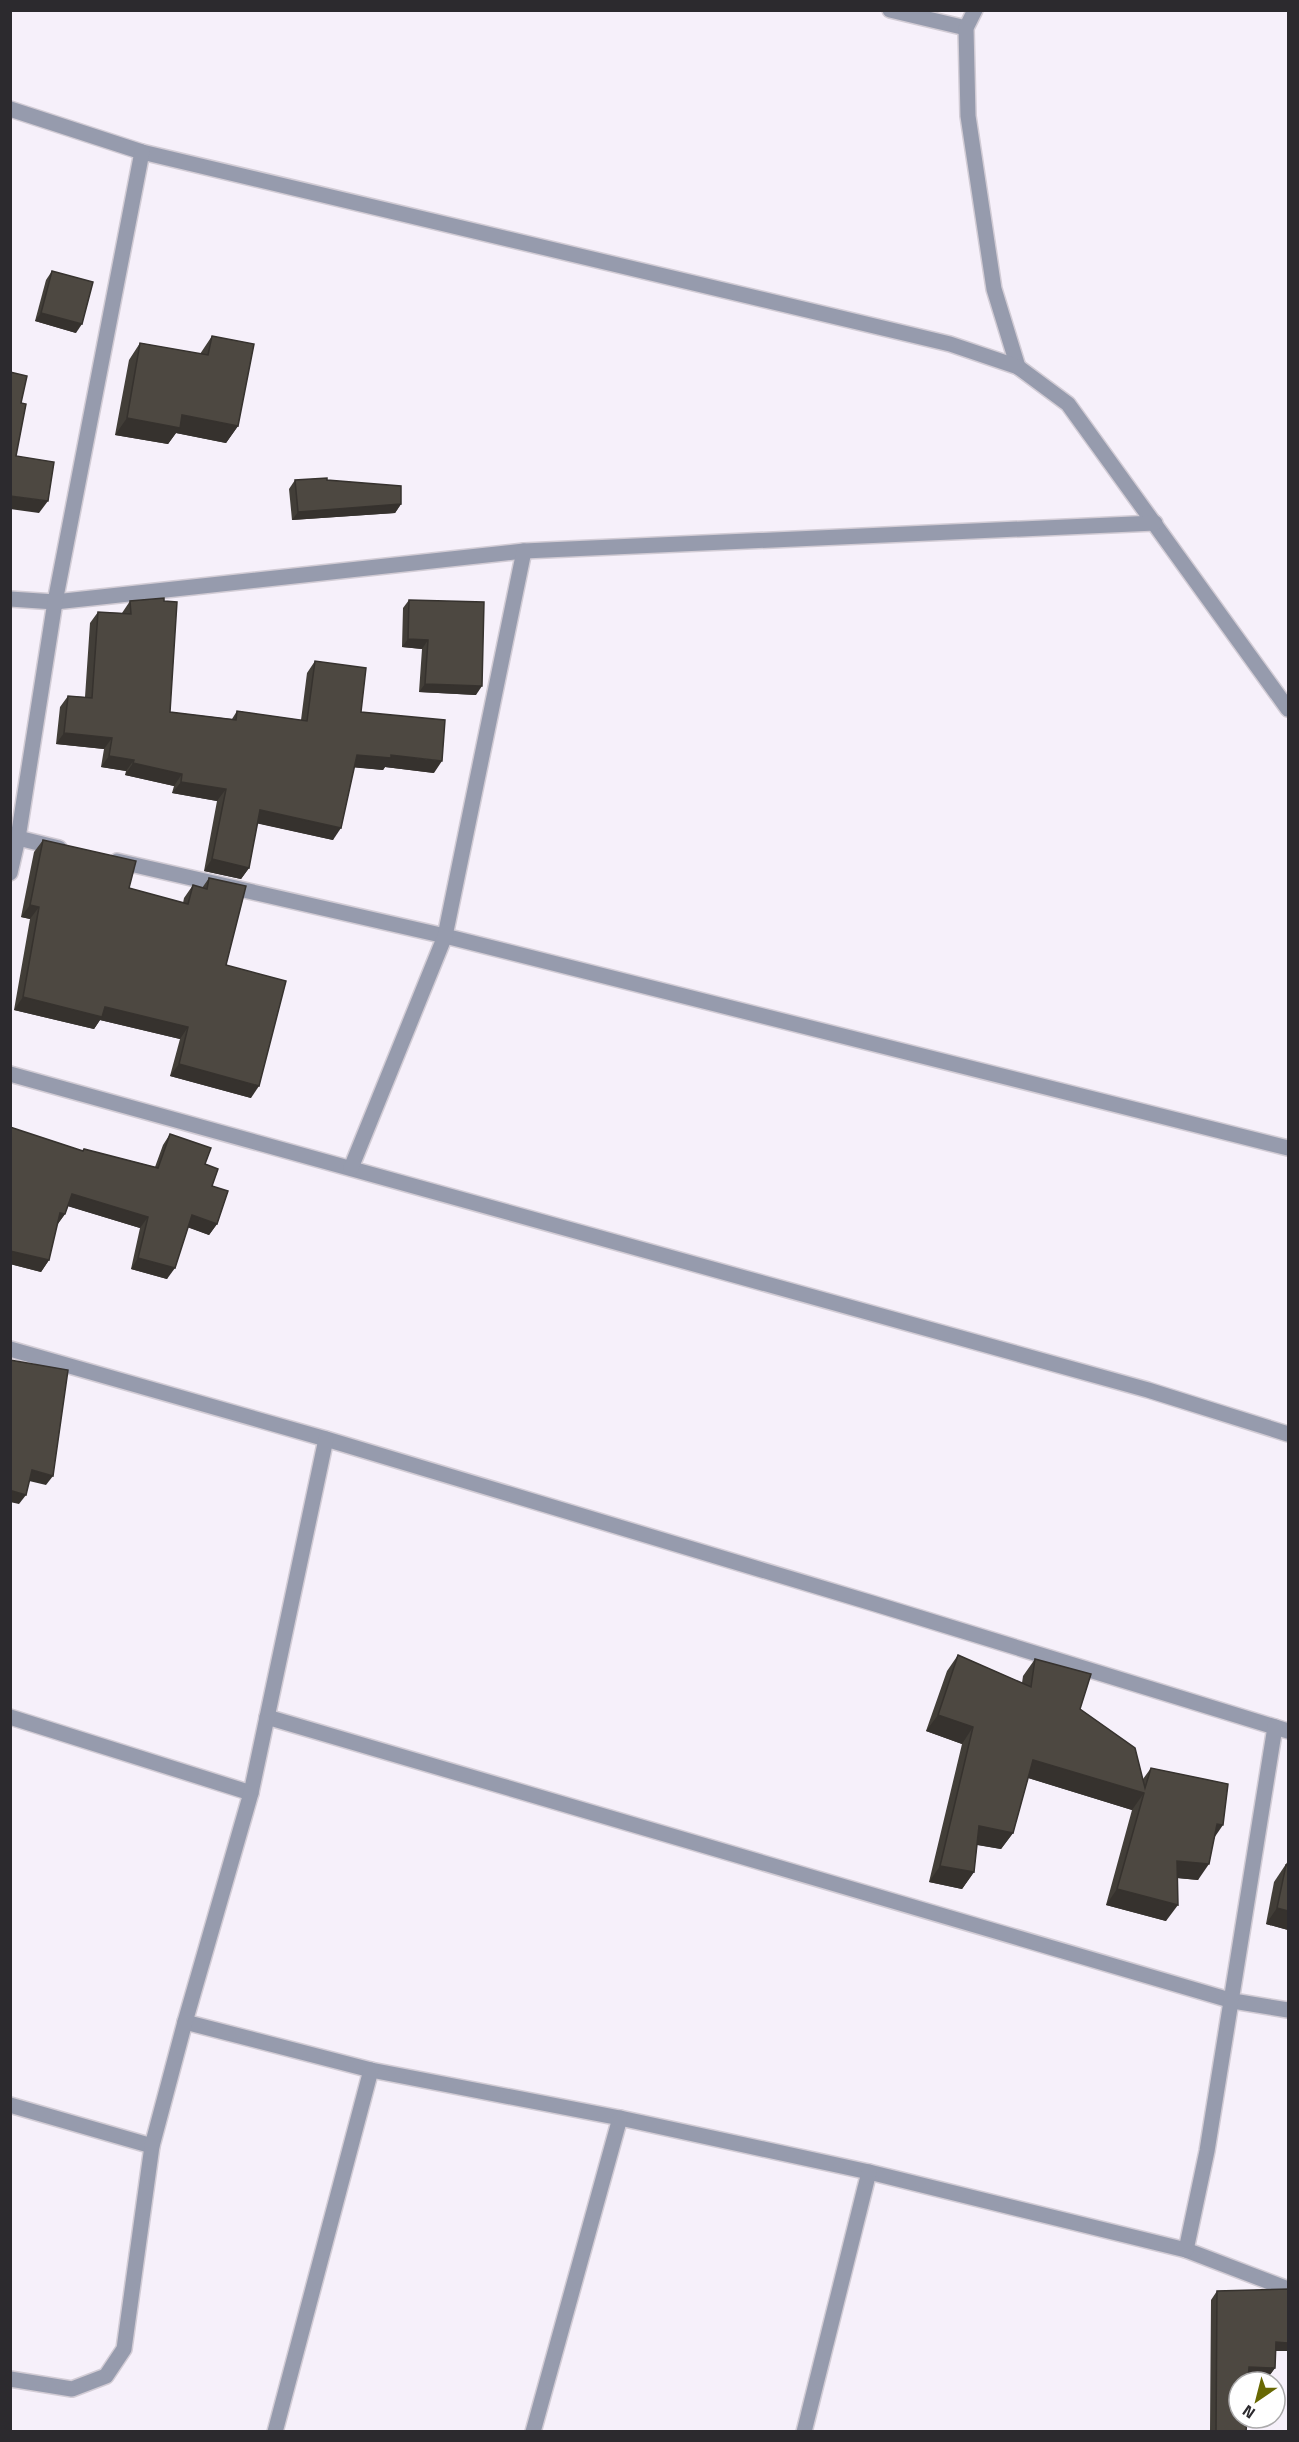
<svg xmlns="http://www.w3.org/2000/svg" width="1299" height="2442" font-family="'Titillium Web',sans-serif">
	<rect width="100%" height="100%" fill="#f6f0fa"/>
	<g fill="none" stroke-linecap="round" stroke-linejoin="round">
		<g stroke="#d2ccd5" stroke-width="18">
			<g id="street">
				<path d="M 890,10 L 966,28"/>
				<path d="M 975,10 L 966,28 L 968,116 L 994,289 L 1018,367"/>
				<path d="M 10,109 L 142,152 L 950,344 L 1018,367 L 1068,404 L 1288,709"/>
				<path d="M 10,599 L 55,602 L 524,551 L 1155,523"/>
				<path d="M 18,838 L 59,848"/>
				<path d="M 117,861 L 445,936 L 1288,1148"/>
				<path d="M 10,873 L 18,838 L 55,602 L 142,152"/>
				<path d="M 10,1074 L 1148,1390 L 1288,1434"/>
				<path d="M 351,1168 L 445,936 L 524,551"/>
				<path d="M 10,1349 L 326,1439 L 872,1603 L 1288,1731"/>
				<path d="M 10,1717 L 251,1793"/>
				<path d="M 267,1717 L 1233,2001 L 1288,2010"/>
				<path d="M 185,2022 L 371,2070 L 620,2118 L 869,2172 L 1186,2250 L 1288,2289"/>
				<path d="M 10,2105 L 152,2146"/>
				<path d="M 1186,2250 L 1207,2151 L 1275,1727"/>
				<path d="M 10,2379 L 72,2389 L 106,2376 L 124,2349 L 152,2146 L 185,2022 L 251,1793 L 326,1439"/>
				<path d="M 275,2432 L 371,2070"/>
				<path d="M 533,2432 L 620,2118"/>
				<path d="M 804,2432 L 869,2172"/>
			</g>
		</g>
		<use href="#street" stroke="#969bad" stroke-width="15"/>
	</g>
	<g fill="#423e38">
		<path d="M 52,271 L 76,333 L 35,321 L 46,280 Z"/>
		<path d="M 212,336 L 238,426 L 226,443 L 176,433 L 168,444 L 115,435 L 129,360 L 140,343 L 200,354 Z"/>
		<path d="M 295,480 L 327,480 L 401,504 L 395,513 L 292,520 L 289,489 Z"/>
		<path d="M 409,600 L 476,695 L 419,692 L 422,649 L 402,647 L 403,608 Z"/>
		<path d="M 130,601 L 170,712 L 232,719 L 237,711 L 301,720 L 307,673 L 315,661 L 361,712 L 434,773 L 385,767 L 383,770 L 354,767 L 333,840 L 257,823 L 249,868 L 241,879 L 204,871 L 217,801 L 172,793 L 174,786 L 125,775 L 126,771 L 101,767 L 104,749 L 56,744 L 60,707 L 68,696 L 85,697 L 90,623 L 98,612 L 122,613 Z"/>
		<path d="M 43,840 L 129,888 L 183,903 L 184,898 L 193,885 L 202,888 L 209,878 L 251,1098 L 170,1076 L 180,1039 L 100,1020 L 94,1029 L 14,1010 L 30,919 L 21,917 L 34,852 Z"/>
		<path d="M 10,1127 L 83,1151 L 84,1149 L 155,1167 L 163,1145 L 170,1134 L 205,1164 L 212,1186 L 217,1224 L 209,1235 L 188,1227 L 167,1279 L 131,1269 L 140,1228 L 68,1206 L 65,1214 L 57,1225 L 49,1260 L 41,1272 L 10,1264 Z"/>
		<path d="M 958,1655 L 1022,1683 L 1023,1676 L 1035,1659 L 1143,1779 L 1151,1768 L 1215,1837 L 1198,1880 L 1178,1878 L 1166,1921 L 1106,1905 L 1132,1810 L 1028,1778 L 1013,1833 L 1001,1849 L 977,1845 L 974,1872 L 962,1889 L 929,1882 L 962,1744 L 926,1731 L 947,1671 Z"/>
		<path d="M 1288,1861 L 1288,1930 L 1266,1924 L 1274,1882 Z"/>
		<path d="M 1288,2289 L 1288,2351 L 1276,2351 L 1275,2368 L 1269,2376 L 1248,2376 L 1246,2432 L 1210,2432 L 1211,2300 L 1217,2291 Z"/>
	</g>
	<g fill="#36322e">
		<path d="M 41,313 L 82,324 L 76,333 L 35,321 Z"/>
		<path d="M 182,415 L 238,426 L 226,443 L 176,433 L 168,444 L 115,435 L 127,418 Z"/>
		<path d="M 10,496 L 48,501 L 39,513 L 10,509 Z"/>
		<path d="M 401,504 L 395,513 L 292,520 L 298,512 Z"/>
		<path d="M 408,639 L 428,640 L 422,649 L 402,647 Z"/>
		<path d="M 425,684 L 482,686 L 476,695 L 419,692 Z"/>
		<path d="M 64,733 L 112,738 L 104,749 L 56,744 Z"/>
		<path d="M 357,755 L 391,755 L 442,761 L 434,773 L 385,767 L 383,770 L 349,767 Z"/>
		<path d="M 109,756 L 134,760 L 126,771 L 101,767 Z"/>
		<path d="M 133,763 L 182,774 L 174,786 L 125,775 Z"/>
		<path d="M 181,782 L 226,789 L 217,801 L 172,793 Z"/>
		<path d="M 260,810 L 341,828 L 333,840 L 251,822 Z"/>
		<path d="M 212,859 L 249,868 L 241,879 L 204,871 Z"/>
		<path d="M 30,905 L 39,907 L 30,919 L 21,917 Z"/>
		<path d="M 23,997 L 105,1007 L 188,1027 L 180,1039 L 100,1020 L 94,1029 L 14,1010 Z"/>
		<path d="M 179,1064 L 259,1086 L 251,1098 L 170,1076 Z"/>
		<path d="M 72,1194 L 148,1217 L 140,1228 L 64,1205 Z"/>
		<path d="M 60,1213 L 65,1214 L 57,1225 Z"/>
		<path d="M 192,1215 L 217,1224 L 209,1235 L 184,1226 Z"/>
		<path d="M 10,1251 L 49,1260 L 41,1272 L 10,1264 Z"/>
		<path d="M 138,1258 L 175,1268 L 167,1279 L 131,1269 Z"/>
		<path d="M 32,1470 L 53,1476 L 46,1485 L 25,1480 Z"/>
		<path d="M 12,1491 L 26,1495 L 19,1504 L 10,1502 L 10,1493 Z"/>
		<path d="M 938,1715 L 973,1727 L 962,1744 L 926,1731 Z"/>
		<path d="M 1033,1760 L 1144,1793 L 1132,1810 L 1022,1776 Z"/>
		<path d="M 1217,1824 L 1223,1825 L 1212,1841 Z"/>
		<path d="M 979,1826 L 1013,1833 L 1001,1849 L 967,1843 Z"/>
		<path d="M 1177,1861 L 1209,1864 L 1198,1880 L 1166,1877 Z"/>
		<path d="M 940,1866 L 974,1872 L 962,1889 L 929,1882 Z"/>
		<path d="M 1117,1889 L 1178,1905 L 1166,1921 L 1106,1905 Z"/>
		<path d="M 1277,1908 L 1288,1911 L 1288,1930 L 1266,1924 Z"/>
		<path d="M 1276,2342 L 1288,2343 L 1288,2351 L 1270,2351 Z"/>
		<path d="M 1249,2367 L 1275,2368 L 1269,2376 L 1243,2375 Z"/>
	</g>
	<g fill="#4d4841" stroke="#36322e" stroke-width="1.5">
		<path d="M 52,271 L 93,282 L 82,324 L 41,313 Z"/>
		<path d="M 212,336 L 254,344 L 238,426 L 182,415 L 180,428 L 127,418 L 140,343 L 208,355 Z"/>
		<path d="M 10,372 L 27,376 L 21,403 L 26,404 L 16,456 L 54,462 L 48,501 L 10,496 Z"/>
		<path d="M 327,478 L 327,480 L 401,486 L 401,504 L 298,512 L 295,480 Z"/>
		<path d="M 164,598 L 164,601 L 177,602 L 170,712 L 236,720 L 237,711 L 307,721 L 315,661 L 366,668 L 361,712 L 445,720 L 442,761 L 391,755 L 391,758 L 357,755 L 341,828 L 260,810 L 249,868 L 212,859 L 226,789 L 181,782 L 182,774 L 133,763 L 134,760 L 109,756 L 112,738 L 64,733 L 68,696 L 92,698 L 98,612 L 131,614 L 130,601 Z"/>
		<path d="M 409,600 L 484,602 L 482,686 L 425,684 L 428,640 L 408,639 Z"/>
		<path d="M 43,840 L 136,861 L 129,888 L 188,904 L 193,885 L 207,889 L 209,878 L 246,886 L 226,965 L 286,981 L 259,1086 L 179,1064 L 188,1027 L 105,1007 L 102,1017 L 23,997 L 39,907 L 30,905 Z"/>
		<path d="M 10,1127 L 83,1151 L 84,1149 L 158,1168 L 170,1134 L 211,1148 L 205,1164 L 218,1169 L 212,1186 L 228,1191 L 217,1224 L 192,1215 L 175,1268 L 138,1258 L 148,1217 L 72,1194 L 65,1214 L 60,1213 L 49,1260 L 10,1251 Z"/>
		<path d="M 10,1360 L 68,1370 L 53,1476 L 32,1470 L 26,1495 L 12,1491 L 10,1495 Z"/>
		<path d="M 958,1655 L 1031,1687 L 1035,1659 L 1091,1674 L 1080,1709 L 1135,1748 L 1145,1788 L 1151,1768 L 1228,1784 L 1223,1825 L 1217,1824 L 1209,1864 L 1177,1861 L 1178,1905 L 1117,1889 L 1144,1793 L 1033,1760 L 1013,1833 L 979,1826 L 974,1872 L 940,1866 L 973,1727 L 938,1715 Z"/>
		<path d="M 1286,1865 L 1288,1866 L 1288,1911 L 1277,1908 Z"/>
		<path d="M 1288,2289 L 1288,2343 L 1276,2342 L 1275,2368 L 1249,2367 L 1248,2382 L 1239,2382 L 1239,2418 L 1247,2418 L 1246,2432 L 1216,2431 L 1217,2291 Z"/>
	</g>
	<rect width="1299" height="2442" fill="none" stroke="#2c2a2e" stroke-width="24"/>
	<g transform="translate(1257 2400) rotate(215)"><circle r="28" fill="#ffffff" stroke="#abaaab" stroke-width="1.5"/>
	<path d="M0-4.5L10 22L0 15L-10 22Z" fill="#686803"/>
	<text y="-9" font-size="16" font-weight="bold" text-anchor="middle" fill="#2c2a2e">N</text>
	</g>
</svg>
